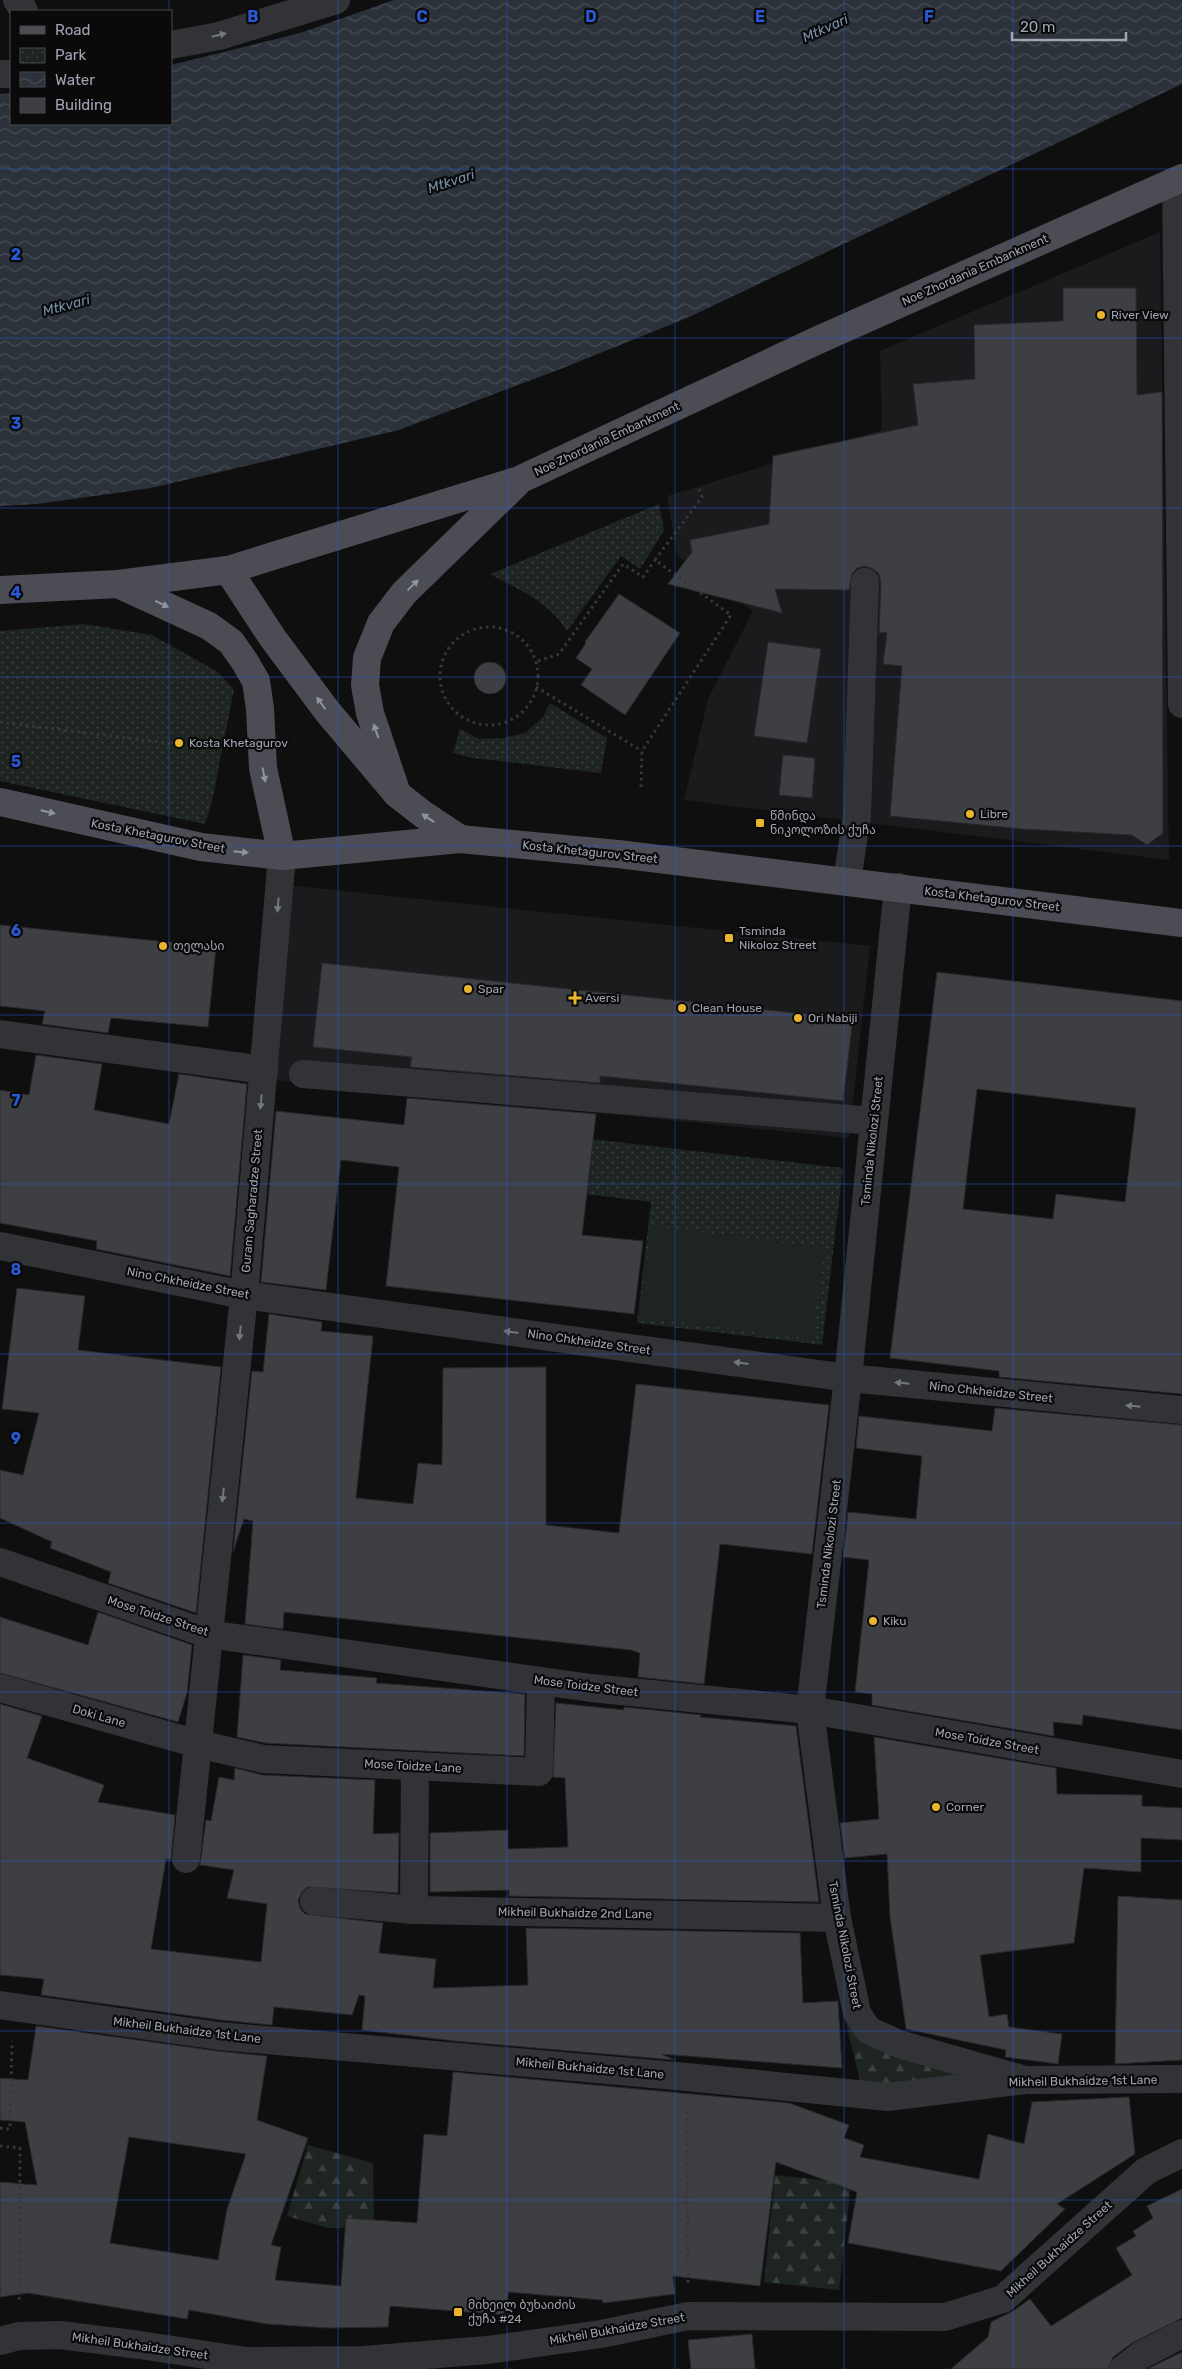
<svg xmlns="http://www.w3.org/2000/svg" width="1182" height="2369" font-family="Rubik,'Noto Sans Georgian',sans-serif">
	<defs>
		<pattern id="forest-firs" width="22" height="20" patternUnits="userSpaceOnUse" patternTransform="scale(1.25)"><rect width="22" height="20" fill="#1e241f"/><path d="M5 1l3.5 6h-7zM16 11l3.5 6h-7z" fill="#3b413d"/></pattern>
		<pattern id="park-dots" width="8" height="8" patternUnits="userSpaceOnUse" patternTransform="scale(1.25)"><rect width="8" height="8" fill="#1e241f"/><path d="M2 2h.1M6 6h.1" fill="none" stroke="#3b413d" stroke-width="1.8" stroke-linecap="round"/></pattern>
		<pattern id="water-waves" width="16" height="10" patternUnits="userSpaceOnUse" patternTransform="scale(1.25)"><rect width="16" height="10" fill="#2b323a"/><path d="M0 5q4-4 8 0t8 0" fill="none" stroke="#464d54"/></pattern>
	</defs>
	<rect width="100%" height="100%" fill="#0f0f10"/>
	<g fill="#1b1b1d">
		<path d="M 1160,232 L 1169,860 L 684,800 L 708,699 L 753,611 L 677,555 L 667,496 L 882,430 L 880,351 Z"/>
		<path d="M 286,885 L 870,946 L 849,1138 L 272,1080 Z"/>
	</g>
	<g fill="url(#forest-firs)">
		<path d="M 846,2023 L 889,2052 L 980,2079 L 904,2085 L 860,2081 Z"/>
		<path d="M 308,2145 L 373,2163 L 374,2227 L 328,2228 L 287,2216 Z"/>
		<path d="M 775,2175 L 851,2183 L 839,2290 L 764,2282 Z"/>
	</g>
	<g fill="url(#park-dots)">
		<path d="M 659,504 L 664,530 L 640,569 L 621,556 L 567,631 C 549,602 519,590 490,574 Z"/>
		<path d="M 84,624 L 152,635 L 218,672 L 234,690 L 212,801 L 205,824 L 0,781 L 0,631 Z"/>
		<path d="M 550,703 L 607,738 L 601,773 L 473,758 L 453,753 L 460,729 L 479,739 L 503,738 L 525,733 L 543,717 Z"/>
		<path d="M 591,1139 L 843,1168 L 822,1345 L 637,1323 L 651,1202 L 585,1194 Z"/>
	</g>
	<path fill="#1e241f" d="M 652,1226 L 824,1248 L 812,1339 L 639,1317 Z"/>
	<path fill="url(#water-waves)" d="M 394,0 L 1182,0 L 1182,84 L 687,318 L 563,368 L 399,430 L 151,488 L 37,504 L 0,506 L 0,94 L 11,93 L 11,124 L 171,124 L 171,65 L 300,33 Z"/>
	<g fill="#3e3f43" stroke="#29292c" fill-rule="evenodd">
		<path d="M 1063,288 L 1136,288 L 1137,395 L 1162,392 L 1163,833 L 1147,845 L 1132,835 L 1022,829 L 890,816 L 902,666 L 883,664 L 887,632 L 879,633 L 881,583 L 879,574 L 873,569 L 865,566 L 857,568 L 852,574 L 849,590 L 775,589 L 782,613 L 668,584 L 692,552 L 690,540 L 769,524 L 773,456 L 918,425 L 913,384 L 975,379 L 974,325 L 1063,321 Z"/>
		<path d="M 619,594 L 680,633 L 625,715 L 581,685 L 592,669 L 576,658 L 586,643 L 585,642 Z"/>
		<path d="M 768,642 L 821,649 L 807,743 L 754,736 Z"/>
		<circle cx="490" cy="678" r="16"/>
		<path d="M 783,755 L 815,758 L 812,798 L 779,795 Z"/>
		<path d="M 0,925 L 216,947 L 208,1027 L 111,1018 L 108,1033 L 42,1024 L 45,1011 L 0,1006 Z"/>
		<path d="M 322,963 L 853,1019 L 843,1101 L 600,1076 L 600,1083 L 410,1067 L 412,1057 L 313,1047 Z"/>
		<path d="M 937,972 L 1182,1001 L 1182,1394 L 999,1377 L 999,1371 L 890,1358 ZM 977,1089 L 1136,1108 L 1125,1202 L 1056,1194 L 1053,1219 L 963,1209 Z"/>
		<path d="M 36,1055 L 102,1064 L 94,1110 L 169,1124 L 179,1074 L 247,1084 L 230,1276 L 96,1249 L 97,1241 L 0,1223 L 0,1090 L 29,1095 Z"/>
		<path d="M 407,1098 L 596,1114 L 582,1235 L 643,1241 L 634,1314 L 386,1286 L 399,1167 L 341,1160 L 326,1290 L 261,1282 L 276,1111 L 404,1125 Z"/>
		<path d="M 17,1288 L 85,1296 L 78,1350 L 221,1367 L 196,1613 L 108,1583 L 111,1572 L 50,1548 L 52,1542 L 0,1518 L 0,1470 L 23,1475 L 39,1413 L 2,1409 Z"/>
		<path d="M 269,1314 L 322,1322 L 321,1331 L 373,1336 L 356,1498 L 413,1504 L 418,1463 L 442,1465 L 443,1368 L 546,1367 L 546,1525 L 619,1533 L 636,1384 L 829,1405 L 812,1554 L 720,1544 L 704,1684 L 638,1677 L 640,1653 L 631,1650 L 284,1612 L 283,1629 L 245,1624 L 253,1521 L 244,1519 L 233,1552 L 252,1371 L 263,1372 Z"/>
		<path d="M 995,1408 L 1182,1425 L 1182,1730 L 1083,1715 L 1082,1725 L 1053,1722 L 1054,1736 L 872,1705 L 872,1694 L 855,1692 L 869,1560 L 843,1557 L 848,1512 L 916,1519 L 922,1456 L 856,1448 L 859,1416 L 992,1431 Z"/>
		<path d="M 98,1612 L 192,1645 L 187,1693 L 178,1722 L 0,1673 L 0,1617 L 88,1645 Z"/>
		<path d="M 243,1655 L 281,1660 L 280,1670 L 377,1678 L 376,1683 L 525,1694 L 524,1756 L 265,1743 L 237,1737 Z"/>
		<path d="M 556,1703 L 624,1710 L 624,1707 L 701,1715 L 700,1717 L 796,1726 L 819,1902 L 509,1896 L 509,1890 L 430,1892 L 430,1833 L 508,1830 L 508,1849 L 568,1847 L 565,1778 L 553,1777 Z"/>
		<path d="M 0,1704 L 42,1716 L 27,1758 L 104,1785 L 98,1802 L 175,1815 L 171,1860 L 166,1859 L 151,1949 L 261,1962 L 267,1904 L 227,1898 L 234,1870 L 200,1865 L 206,1820 L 211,1821 L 219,1777 L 234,1780 L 235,1768 L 262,1775 L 375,1780 L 373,1834 L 399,1833 L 398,1893 L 308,1887 L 302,1892 L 298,1900 L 300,1908 L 305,1914 L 383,1923 L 379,1953 L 436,1959 L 433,1988 L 528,1985 L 526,1928 L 800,1933 L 803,2003 L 838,2001 L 842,2068 L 661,2054 L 675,2060 L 455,2041 L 362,2030 L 365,1996 L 359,1995 L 352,2015 L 274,2007 L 272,2025 L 221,2020 L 41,1995 L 44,1979 L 0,1975 Z"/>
		<path d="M 874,1737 L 1056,1768 L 1057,1794 L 1142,1795 L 1142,1806 L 1182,1808 L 1182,1840 L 1141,1838 L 1141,1872 L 1084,1868 L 1074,1943 L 980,1955 L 989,2017 L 1007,2014 L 1009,2027 L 1062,2034 L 1058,2064 L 1005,2057 L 1006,2050 L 906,2029 L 890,1917 L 887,1854 L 845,1858 L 840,1823 L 879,1819 Z"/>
		<path d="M 1118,1896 L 1182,1900 L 1182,2060 L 1115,2064 Z"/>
		<path d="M 36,2026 L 217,2051 L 267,2056 L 257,2120 L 308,2138 L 271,2245 L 281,2247 L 275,2280 L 341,2286 L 346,2218 L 417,2223 L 424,2134 L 447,2136 L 453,2072 L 789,2103 L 849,2125 L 844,2138 L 864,2145 L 860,2157 L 979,2179 L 988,2134 L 1024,2144 L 1032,2102 L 1129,2097 L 1135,2154 L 1057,2204 L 1065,2209 L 1001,2271 L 848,2243 L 857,2192 L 776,2162 L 760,2286 L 673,2276 L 675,2294 L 603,2303 L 602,2300 L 508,2292 L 507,2315 L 390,2306 L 388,2327 L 328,2328 L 267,2324 L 189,2310 L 187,2319 L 28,2293 L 0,2297 L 0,2182 L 37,2185 L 25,2122 L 0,2120 L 0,2078 L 28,2080 ZM 129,2137 L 246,2154 L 227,2209 L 218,2260 L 110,2243 Z"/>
		<path d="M 1182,2189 L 1182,2318 L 1132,2343 L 1113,2357 L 1108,2369 L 951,2369 L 988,2337 L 991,2322 L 1013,2311 L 1030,2299 L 1051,2326 L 1132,2275 L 1116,2248 L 1136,2236 L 1133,2231 L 1153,2218 L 1147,2206 Z"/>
		<path d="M 752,2334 L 755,2369 L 691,2369 L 688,2340 Z"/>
		<path d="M 1182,2352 L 1182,2369 L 1148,2369 L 1149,2368 Z"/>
	</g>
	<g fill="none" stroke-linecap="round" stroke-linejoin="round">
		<g stroke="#36373c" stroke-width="3" stroke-dasharray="2.5 4" stroke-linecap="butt">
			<circle cx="489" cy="676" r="49"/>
			<path d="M 538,661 L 559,654 L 623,564 L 643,577 L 655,560"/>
			<path d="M 536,687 L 642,751"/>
			<path d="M 0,722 L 174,744"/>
			<path d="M 641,787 L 642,751 L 731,615 L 655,560 L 702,497 L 698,486"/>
			<path d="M 687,2111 L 688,2283"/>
			<path d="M 0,2128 L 10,2129 L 12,2041"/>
			<path d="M 0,2146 L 20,2148 L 19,2302"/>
		</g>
		<g stroke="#323337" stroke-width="28">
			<path d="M 17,0 L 24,11"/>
			<path d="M 171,45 L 219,36 L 336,0"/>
			<path d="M 0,74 L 11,74"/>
			<path d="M 1176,181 L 1182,704"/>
			<path d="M 847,881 L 857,815 L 865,582"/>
			<path d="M 898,887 L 848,1378 L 810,1710 L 837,1918 L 857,2013 L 868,2030 L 899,2044 L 1025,2080"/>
			<path d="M 0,1034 L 264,1070"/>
			<path d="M 303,1074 L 874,1121"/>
			<path d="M 0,1246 L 244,1295 L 848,1378 L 1182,1410"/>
			<path d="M 0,1562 L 208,1634 L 591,1688 L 810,1710 L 1182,1774"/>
			<path d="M 0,1688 L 198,1744 L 263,1759 L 539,1772 L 541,1681"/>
			<path d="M 186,1859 L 244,1295 L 282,856"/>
			<path d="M 314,1901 L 414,1910 L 837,1918"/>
			<path d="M 414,1910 L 415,1766"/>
			<path d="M 0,2005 L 219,2036 L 687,2077 L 888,2097 L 1025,2080 L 1182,2079"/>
			<path d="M 0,2341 L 19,2336 L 60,2335 L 140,2345 L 246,2361 L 364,2360 L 487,2350 L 601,2334 L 688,2316 L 945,2317 L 1003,2299 L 1146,2171 L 1182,2153"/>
			<path d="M 1123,2369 L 1141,2355 L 1182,2334"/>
		</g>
		<g stroke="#4c4d54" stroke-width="28">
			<path d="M 228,570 L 272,637 L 327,711 L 397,794 L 424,815 L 460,839"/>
			<path d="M 118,584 L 209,626 L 231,642 L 245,662 L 256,681 L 260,709 L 263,768 L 282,856"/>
			<path d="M 0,590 L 118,584 L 228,570 L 519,480 L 816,341 L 1182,178"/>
			<path d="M 397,794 L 370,713 L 365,685 L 367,658 L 381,623 L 404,593 L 516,484"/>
			<path d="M 0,802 L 201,847 L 282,856 L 460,839 L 618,854 L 1182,923"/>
		</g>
	</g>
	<defs><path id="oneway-solid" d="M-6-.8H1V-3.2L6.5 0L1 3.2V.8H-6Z" transform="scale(1.25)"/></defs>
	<g fill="#747780">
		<use href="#oneway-solid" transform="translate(219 35) rotate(-14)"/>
		<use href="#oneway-solid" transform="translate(278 905) rotate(95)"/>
		<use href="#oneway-solid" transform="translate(261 1102) rotate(95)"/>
		<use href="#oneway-solid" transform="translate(511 1332) rotate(-172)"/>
		<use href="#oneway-solid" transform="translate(240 1333) rotate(96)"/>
		<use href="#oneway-solid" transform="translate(741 1363) rotate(-172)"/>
		<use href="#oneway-solid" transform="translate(902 1383) rotate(-174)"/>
		<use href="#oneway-solid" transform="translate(1133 1406) rotate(-174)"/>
		<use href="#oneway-solid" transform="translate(223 1495) rotate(96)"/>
	</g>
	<g fill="#8f939e">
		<use href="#oneway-solid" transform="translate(413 585) rotate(-44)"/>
		<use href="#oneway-solid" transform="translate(162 604) rotate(25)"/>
		<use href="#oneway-solid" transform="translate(321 703) rotate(-126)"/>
		<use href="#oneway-solid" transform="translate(376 731) rotate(-109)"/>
		<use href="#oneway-solid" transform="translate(264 775) rotate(79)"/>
		<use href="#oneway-solid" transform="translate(48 812) rotate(13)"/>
		<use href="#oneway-solid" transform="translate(428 818) rotate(-146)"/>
		<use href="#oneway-solid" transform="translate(241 852) rotate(6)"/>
	</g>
	<path fill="none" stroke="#2a57d4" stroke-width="1" stroke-opacity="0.55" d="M 169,0 L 169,11M 338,0 L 338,2369M 507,0 L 507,2369M 675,0 L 675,2369M 844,0 L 844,2369M 1013,0 L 1013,2369M 169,124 L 169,2369M 0,169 L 1182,169M 0,338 L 1182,338M 0,508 L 1182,508M 0,677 L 1182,677M 0,846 L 1182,846M 0,1015 L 1182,1015M 0,1184 L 1182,1184M 0,1354 L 1182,1354M 0,1523 L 1182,1523M 0,1692 L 1182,1692M 0,1861 L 1182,1861M 0,2031 L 1182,2031M 0,2200 L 1182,2200"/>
	<g fill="#e9b52e" stroke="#0a0a0b" stroke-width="2">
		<circle cx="1101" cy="315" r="5"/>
		<circle cx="179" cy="743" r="5"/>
		<circle cx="970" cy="814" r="5"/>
		<rect x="755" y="818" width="10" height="10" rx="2.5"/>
		<rect x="724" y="933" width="10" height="10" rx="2.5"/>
		<circle cx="163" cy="946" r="5"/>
		<circle cx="468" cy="989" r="5"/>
		<path d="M572.5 990.5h5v5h5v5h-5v5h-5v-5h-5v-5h5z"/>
		<circle cx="682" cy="1008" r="5"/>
		<circle cx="798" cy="1018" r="5"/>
		<circle cx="873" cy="1621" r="5"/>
		<circle cx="936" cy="1807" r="5"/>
		<rect x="453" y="2307" width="10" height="10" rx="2.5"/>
	</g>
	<g text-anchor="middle" stroke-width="4.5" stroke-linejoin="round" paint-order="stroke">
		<g font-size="12" fill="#a0a4b1" stroke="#0a0a0b">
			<text transform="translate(975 270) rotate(-24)" y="4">Noe Zhordania Embankment</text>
			<text transform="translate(607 439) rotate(-25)" y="4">Noe Zhordania Embankment</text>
			<text transform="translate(158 836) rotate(11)" y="4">Kosta Khetagurov Street</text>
			<text transform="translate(590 852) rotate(6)" y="4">Kosta Khetagurov Street</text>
			<text transform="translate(992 899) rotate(7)" y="4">Kosta Khetagurov Street</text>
			<text transform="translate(872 1141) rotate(-84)" y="4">Tsminda Nikolozi Street</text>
			<text transform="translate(252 1201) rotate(-85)" y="4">Guram Sagharadze Street</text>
			<text transform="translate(188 1283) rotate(11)" y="4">Nino Chkheidze Street</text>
			<text transform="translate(589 1342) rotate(8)" y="4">Nino Chkheidze Street</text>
			<text transform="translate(991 1392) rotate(6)" y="4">Nino Chkheidze Street</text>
			<text transform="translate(829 1544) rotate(-83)" y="4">Tsminda Nikolozi Street</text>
			<text transform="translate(158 1616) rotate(18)" y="4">Mose Toidze Street</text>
			<text transform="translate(586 1686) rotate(7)" y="4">Mose Toidze Street</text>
			<text transform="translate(99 1716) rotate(16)" y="4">Doki Lane</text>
			<text transform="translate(987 1741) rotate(10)" y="4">Mose Toidze Street</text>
			<text transform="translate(413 1766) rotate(3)" y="4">Mose Toidze Lane</text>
			<text transform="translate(575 1913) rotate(1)" y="4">Mikheil Bukhaidze 2nd Lane</text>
			<text transform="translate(845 1945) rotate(79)" y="4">Tsminda Nikolozi Street</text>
			<text transform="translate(187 2030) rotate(7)" y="4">Mikheil Bukhaidze 1st Lane</text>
			<text transform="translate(590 2068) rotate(5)" y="4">Mikheil Bukhaidze 1st Lane</text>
			<text transform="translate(1083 2081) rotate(-1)" y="4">Mikheil Bukhaidze 1st Lane</text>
			<text transform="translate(1059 2249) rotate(-42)" y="4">Mikheil Bukhaidze Street</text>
			<text transform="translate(617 2329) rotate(-10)" y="4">Mikheil Bukhaidze Street</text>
			<text transform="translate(140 2346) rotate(8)" y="4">Mikheil Bukhaidze Street</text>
		</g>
		<g font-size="12" fill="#a0a4b1" stroke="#0a0a0b" text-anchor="start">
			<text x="1111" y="319">River View</text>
			<text x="189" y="747">Kosta Khetagurov</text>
			<text x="980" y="818">Libre</text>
			<text x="770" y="820">წმინდა<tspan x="770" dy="14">ნიკოლოზის ქუჩა</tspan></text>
			<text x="739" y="935">Tsminda<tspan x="739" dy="14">Nikoloz Street</tspan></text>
			<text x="173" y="950">თელასი</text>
			<text x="478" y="993">Spar</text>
			<text x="585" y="1002">Aversi</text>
			<text x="692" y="1012">Clean House</text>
			<text x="808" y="1022">Ori Nabiji</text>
			<text x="883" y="1625">Kiku</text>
			<text x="946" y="1811">Corner</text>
			<text x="468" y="2309">მიხეილ ბუხაიძის<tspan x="468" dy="14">ქუჩა #24</tspan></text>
		</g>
		<g font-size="14" font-style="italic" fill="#7890ab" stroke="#0a0a0b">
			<text transform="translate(825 28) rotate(-24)" y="5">Mtkvari</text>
			<text transform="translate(451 181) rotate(-18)" y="5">Mtkvari</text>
			<text transform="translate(66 305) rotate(-15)" y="5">Mtkvari</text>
		</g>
	</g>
	<g font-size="16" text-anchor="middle" font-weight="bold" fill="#2a57d4" stroke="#0a0a0b" stroke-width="4.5" stroke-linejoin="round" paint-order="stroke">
		<text x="253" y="22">B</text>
		<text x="422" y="22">C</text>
		<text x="591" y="22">D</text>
		<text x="760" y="22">E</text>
		<text x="929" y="22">F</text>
		<text x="16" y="260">2</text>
		<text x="16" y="429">3</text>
		<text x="16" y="598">4</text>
		<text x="16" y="767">5</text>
		<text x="16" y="936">6</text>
		<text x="16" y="1106">7</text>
		<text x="16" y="1275">8</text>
		<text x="16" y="1444">9</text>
	</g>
	<rect x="10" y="10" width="162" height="115" fill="#0a0a0b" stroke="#46484d"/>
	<rect x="20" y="26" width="25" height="8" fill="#4c4d54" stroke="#46484d"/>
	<text x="55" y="35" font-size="15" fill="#a0a4b1">Road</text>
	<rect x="20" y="48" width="25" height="15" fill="url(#park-dots)" stroke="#46484d"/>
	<text x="55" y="60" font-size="15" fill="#a0a4b1">Park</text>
	<rect x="20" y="72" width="25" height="15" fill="url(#water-waves)" stroke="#46484d"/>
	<text x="55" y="85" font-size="15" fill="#a0a4b1">Water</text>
	<rect x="20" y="98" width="25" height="15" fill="#3e3f43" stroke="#46484d"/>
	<text x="55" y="110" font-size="15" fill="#a0a4b1">Building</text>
	<path d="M1012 32v8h114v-8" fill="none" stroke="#a0a4b1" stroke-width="2.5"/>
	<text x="1020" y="32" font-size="15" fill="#a0a4b1" stroke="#0a0a0b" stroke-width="4" paint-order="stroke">20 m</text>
</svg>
